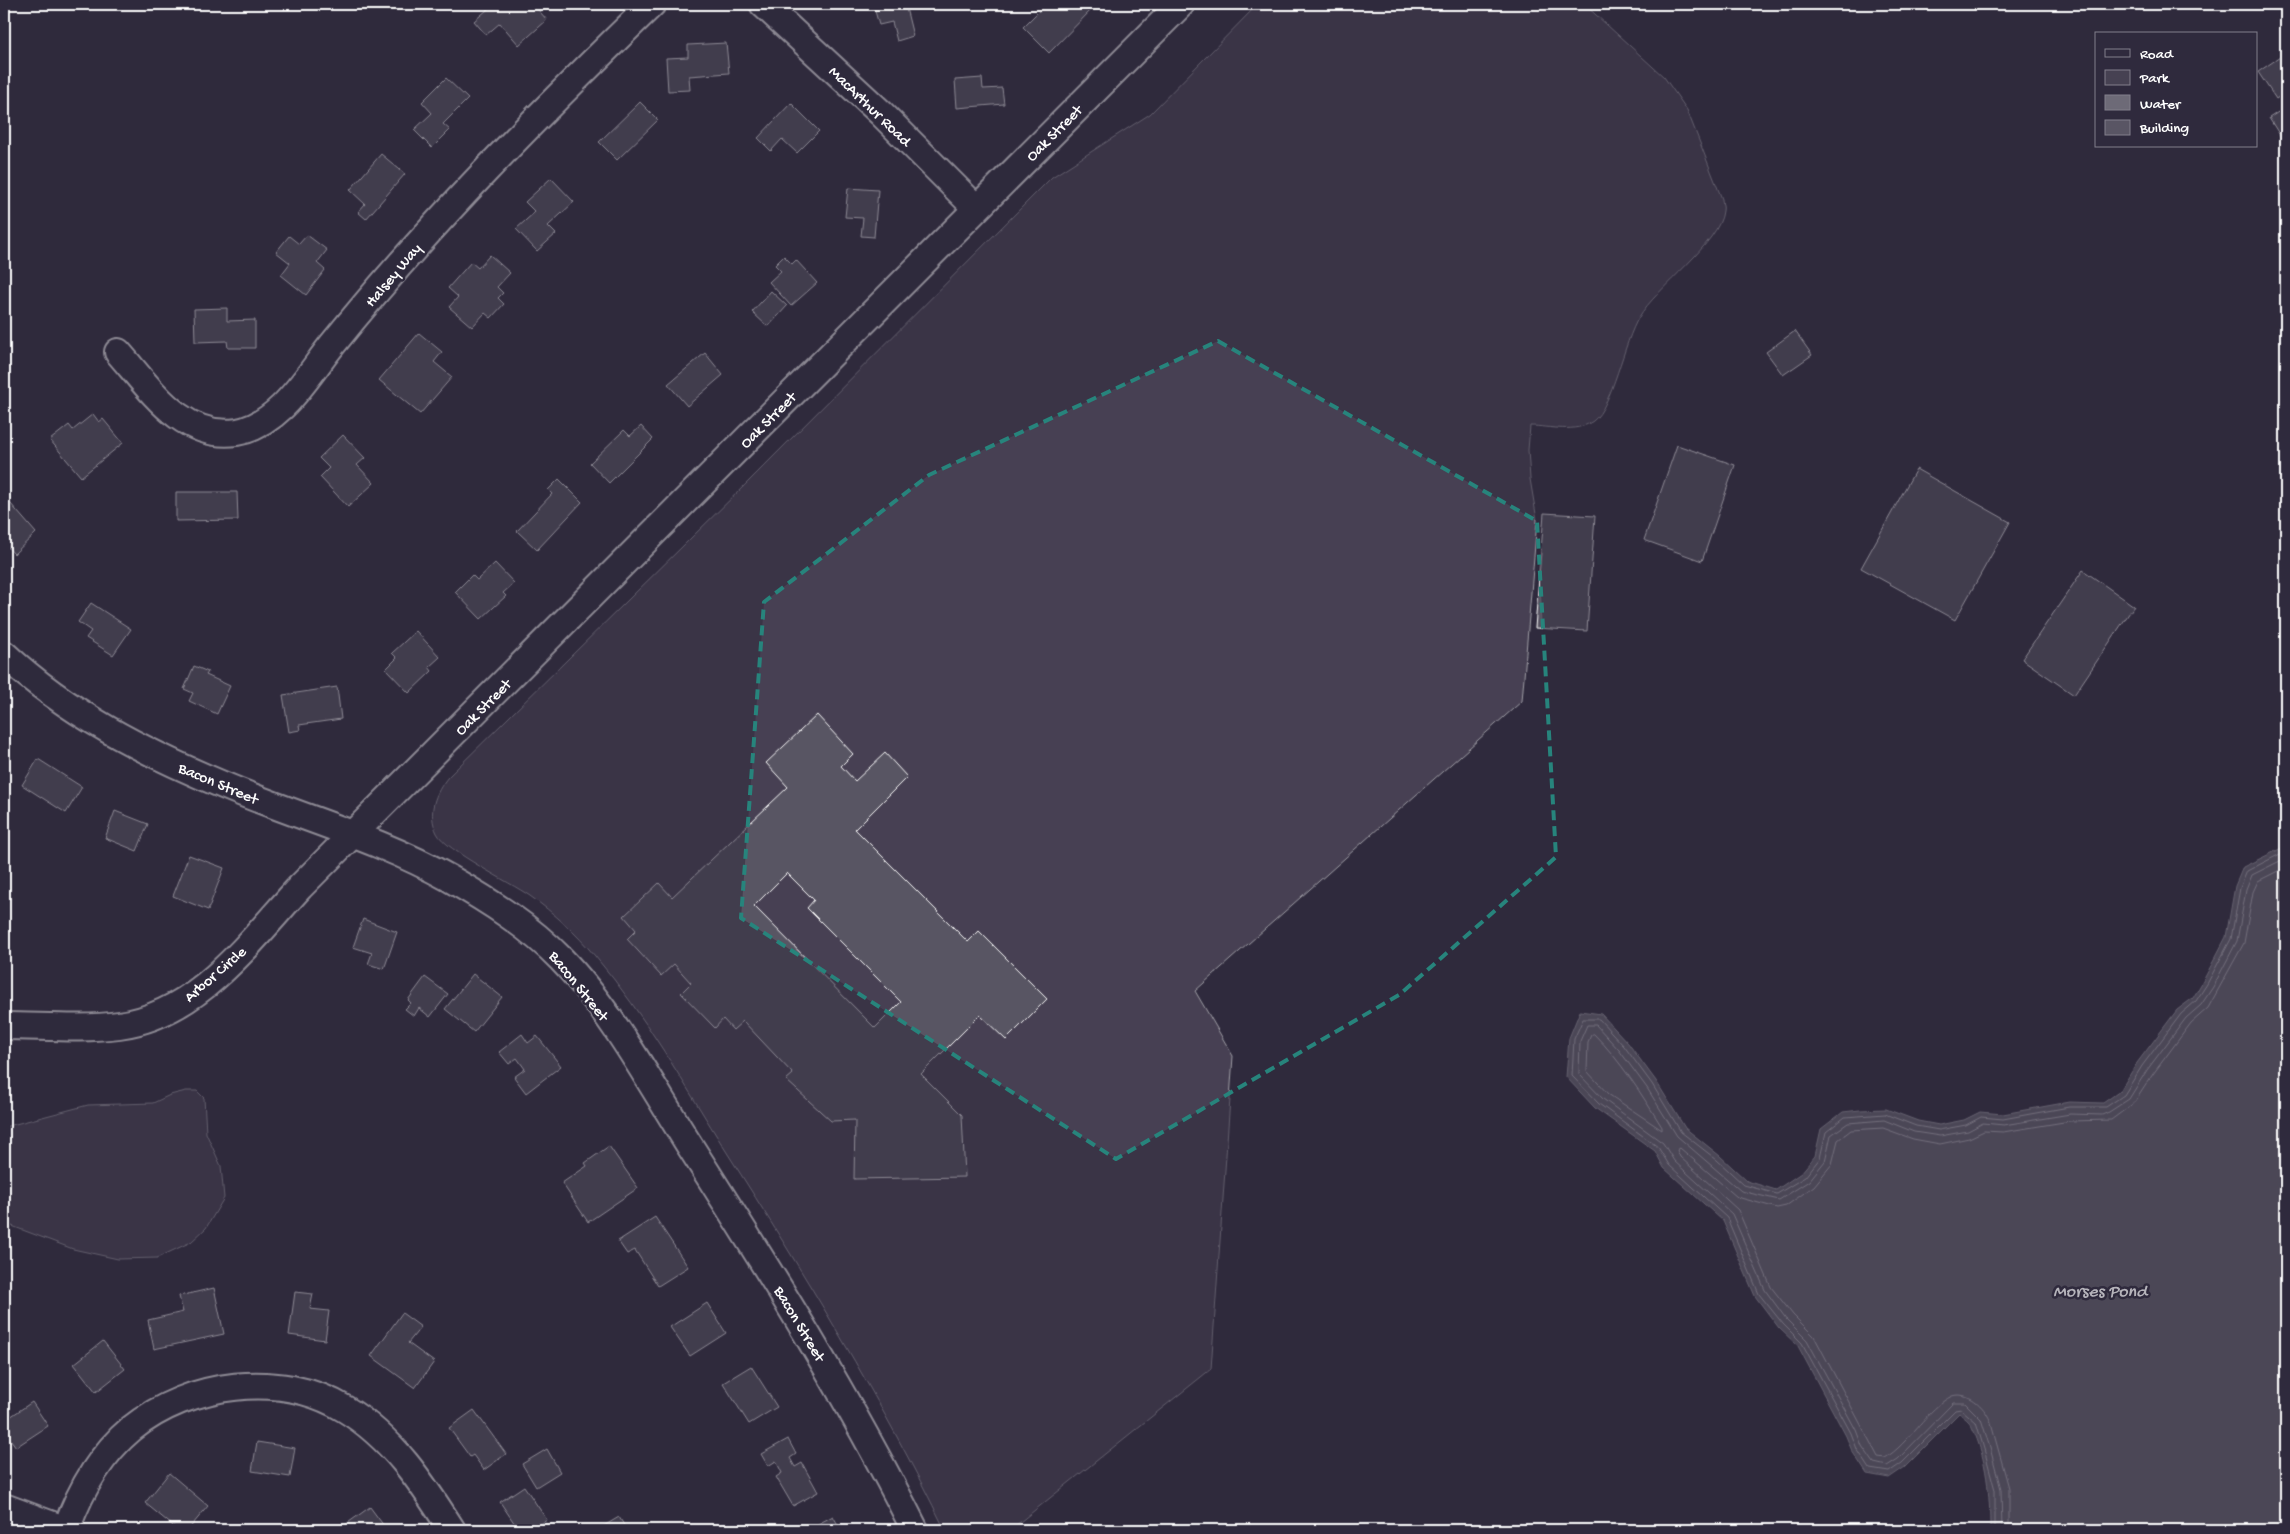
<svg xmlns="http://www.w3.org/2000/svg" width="2290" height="1534" font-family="'Gochi Hand',sans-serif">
	<rect width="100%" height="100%" fill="#2f2a3d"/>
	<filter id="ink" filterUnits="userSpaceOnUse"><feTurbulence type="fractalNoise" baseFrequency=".02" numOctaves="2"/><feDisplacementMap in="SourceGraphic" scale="10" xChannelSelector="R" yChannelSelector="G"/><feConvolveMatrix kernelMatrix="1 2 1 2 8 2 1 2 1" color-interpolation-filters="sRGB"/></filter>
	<g filter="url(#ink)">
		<g fill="#464152" stroke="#a2a0a8">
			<path d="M 1258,4 L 1584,4 L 1664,77 L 1687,110 L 1722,199 C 1722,203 1724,207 1723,211 C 1720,243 1656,288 1639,317 C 1624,341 1612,407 1593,421 C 1575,434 1550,426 1530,426 L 1528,450 L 1530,479 L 1537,520 L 1522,701 L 1195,991 L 1233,1056 L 1211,1369 L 1010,1530 L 945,1530 C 881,1399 805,1275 726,1151 C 685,1086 646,1016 595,956 C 576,933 554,913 530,896 C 510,882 446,851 437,833 C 427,813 435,793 448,777 L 748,482 L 1052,177 L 1150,114 Z"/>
			<path d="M 186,1091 L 197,1091 L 204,1098 L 206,1133 L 221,1166 L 224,1198 L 206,1228 L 191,1242 L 157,1258 L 118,1259 L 73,1249 L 4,1223 L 4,1127 L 88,1105 L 153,1103 L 170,1095 Z"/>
		</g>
		<path fill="#6d6a77" stroke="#a7a6ad" d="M 2286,846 L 2286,1530 L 1990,1530 C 1990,1496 1987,1459 1972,1427 C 1970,1421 1963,1417 1959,1413 L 1905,1467 L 1889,1478 L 1867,1474 L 1852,1451 L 1846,1436 L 1798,1346 L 1779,1328 L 1755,1296 L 1723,1221 L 1664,1168 L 1655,1151 L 1595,1108 L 1566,1077 L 1569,1038 L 1580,1011 L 1601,1014 L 1628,1043 L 1656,1081 L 1685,1128 L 1720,1156 L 1747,1181 L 1776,1190 L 1801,1173 L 1815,1156 L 1821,1129 L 1843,1112 L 1860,1110 L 1886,1109 L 1918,1121 L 1939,1125 L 1964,1120 L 1980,1112 L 2003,1114 L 2069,1102 L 2103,1103 L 2120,1091 L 2137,1063 L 2177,1010 L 2193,998 L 2203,981 L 2226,937 L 2235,886 L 2243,867 Z"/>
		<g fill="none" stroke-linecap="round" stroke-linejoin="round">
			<g stroke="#c5c3c9" stroke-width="1">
				<path d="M 1594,1034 C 1621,1061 1642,1095 1662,1127 L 1662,1130 L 1608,1094 L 1587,1071 L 1588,1042 L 1591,1035 Z"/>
				<path d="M 1995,1530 L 1995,1490 L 1984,1449 L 1976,1422 L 1961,1409 L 1955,1410 L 1902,1463 L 1889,1472 L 1870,1469 L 1857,1449 L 1851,1433 L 1802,1343 L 1783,1324 L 1759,1294 L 1727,1218 L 1669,1165 L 1658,1147 L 1599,1104 L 1572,1076 L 1574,1039 L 1583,1019 L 1599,1019 L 1624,1046 L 1652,1084 L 1681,1132 L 1717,1160 L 1744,1185 L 1777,1194 L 1805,1177 L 1820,1158 L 1826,1132 L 1845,1117 L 1885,1114 L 1916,1126 L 1939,1130 L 1966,1125 L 1981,1117 L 2003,1119 L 2069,1107 L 2106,1107 L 2124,1095 L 2142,1066 L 2181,1014 L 2196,1001 L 2207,984 L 2231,939 L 2240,888 L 2247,871 L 2286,851"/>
				<path d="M 2002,1530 L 2001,1489 L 1990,1448 L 1981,1419 L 1965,1403 L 1953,1403 L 1898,1459 L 1887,1466 L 1874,1463 L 1862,1446 L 1856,1430 L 1807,1340 L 1787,1320 L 1765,1290 L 1732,1214 L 1674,1161 L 1663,1143 L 1603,1099 L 1579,1074 L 1580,1041 L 1587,1025 L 1596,1025 L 1619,1050 L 1647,1088 L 1677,1136 L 1741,1191 L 1779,1200 L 1809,1181 L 1825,1161 L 1831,1135 L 1848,1123 L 1884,1120 L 1914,1132 L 1940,1136 L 1968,1131 L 1983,1123 L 2004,1125 L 2070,1114 L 2102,1115 L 2109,1112 L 2129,1099 L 2147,1070 L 2186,1018 L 2201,1005 L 2213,987 L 2237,941 L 2246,890 L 2252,875 L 2286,858"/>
				<path d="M 2009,1530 L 2009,1488 L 1990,1420 C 1984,1406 1968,1391 1952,1396 C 1927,1408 1909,1444 1885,1458 L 1878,1457 L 1814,1336 L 1793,1315 L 1771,1287 L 1738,1210 L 1680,1157 L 1677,1150 L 1680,1148 L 1737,1197 L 1777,1208 L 1786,1206 L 1814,1186 L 1832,1164 L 1838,1140 L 1851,1130 L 1883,1128 L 1913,1139 L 1940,1144 L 1969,1138 L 1984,1131 L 2003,1132 L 2070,1121 L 2111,1120 L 2134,1103 L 2153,1074 L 2191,1023 L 2208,1008 L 2244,943 L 2253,892 L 2258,881 L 2286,867"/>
			</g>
		</g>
		<g fill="#595564" stroke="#fff" fill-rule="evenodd">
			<path d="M 494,4 L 509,6 L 533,4 L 547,20 L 519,45 L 500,23 L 486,35 L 474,21 Z"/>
			<path d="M 873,4 L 905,4 L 913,36 L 897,41 L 892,22 L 879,25 Z"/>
			<path d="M 1046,4 L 1097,4 L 1049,53 L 1023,27 Z"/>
			<path d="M 726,43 L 729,73 L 689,76 L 690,90 L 668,91 L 666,58 L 688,57 L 688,45 Z"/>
			<path d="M 2286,53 L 2286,92 L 2276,99 L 2258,72 Z"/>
			<path d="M 446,78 L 468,99 L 443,124 L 450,130 L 432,148 L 414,130 L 432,113 L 422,102 Z"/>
			<path d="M 982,78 L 983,89 L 1002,88 L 1004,104 L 957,108 L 955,80 Z"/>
			<path d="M 640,102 L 658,120 L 617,160 L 599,142 Z"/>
			<path d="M 791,103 L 819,131 L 797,153 L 782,139 L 771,151 L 758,138 Z"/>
			<path d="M 2286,107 L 2286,145 L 2269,118 Z"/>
			<path d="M 381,154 L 405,174 L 366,219 L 358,212 L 365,204 L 350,190 Z"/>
			<path d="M 551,178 L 574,202 L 548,226 L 556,234 L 537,251 L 516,229 L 535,212 L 525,202 Z"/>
			<path d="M 848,188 L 878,190 L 874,237 L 861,236 L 863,218 L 845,217 Z"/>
			<path d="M 307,235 L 327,250 L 317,263 L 325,270 L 306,295 L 281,275 L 290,263 L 276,252 L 289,236 L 299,244 Z"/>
			<path d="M 490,255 L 510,273 L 497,287 L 503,293 L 498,298 L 504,304 L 491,318 L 485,313 L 472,327 L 449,307 L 458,297 L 448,288 L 471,262 L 478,268 Z"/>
			<path d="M 784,256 L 792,264 L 796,260 L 817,283 L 791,306 L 769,282 L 781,271 L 775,265 Z"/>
			<path d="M 771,291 L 787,306 L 768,327 L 752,312 Z"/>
			<path d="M 227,308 L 227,321 L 255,320 L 255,348 L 228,348 L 227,341 L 195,342 L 194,309 Z"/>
			<path d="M 1795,331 L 1812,355 L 1783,375 L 1766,352 Z"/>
			<path d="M 419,333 L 442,352 L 434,362 L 452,377 L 420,414 L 379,380 Z"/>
			<path d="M 705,353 L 723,375 L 687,406 L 668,384 Z"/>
			<path d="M 93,414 L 99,422 L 103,419 L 123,443 L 81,477 L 50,440 L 69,425 L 73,430 Z"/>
			<path d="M 641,426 L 653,439 L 609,483 L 590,463 L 624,430 L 630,436 Z"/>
			<path d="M 343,435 L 365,458 L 357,465 L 374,483 L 348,507 L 320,477 L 329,468 L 319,458 Z"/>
			<path d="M 1677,445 L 1735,465 L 1702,561 L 1644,540 Z"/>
			<path d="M 1916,469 L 2010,522 L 1955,620 L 1861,568 Z"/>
			<path d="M 559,479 L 582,502 L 537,550 L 517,531 L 552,494 L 548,490 Z"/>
			<path d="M 176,492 L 237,492 L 238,520 L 176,521 Z"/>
			<path d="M 4,496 L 36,533 L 14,554 L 4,543 Z"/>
			<path d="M 1544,513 L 1595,516 L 1587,631 L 1535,628 Z"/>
			<path d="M 495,563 L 514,583 L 503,593 L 506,596 L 481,619 L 455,592 L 472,575 L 477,580 Z"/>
			<path d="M 2083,570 L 2134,606 L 2074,695 L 2022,659 Z"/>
			<path d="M 91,603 L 131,629 L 113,655 L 86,638 L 91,631 L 78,622 Z"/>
			<path d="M 416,631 L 440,657 L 429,667 L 432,671 L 409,693 L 386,669 L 397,658 L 392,653 Z"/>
			<path d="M 194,666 L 208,672 L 206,675 L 230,686 L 217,714 L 189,701 L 193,693 L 184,689 Z"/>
			<path d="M 337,687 L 341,719 L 299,725 L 300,730 L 289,732 L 283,695 Z"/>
			<path d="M 817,715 L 853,754 L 841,766 L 855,781 L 885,753 L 907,777 L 855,829 L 968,942 L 979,931 L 1047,999 L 1006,1040 L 980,1015 L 921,1074 L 962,1115 L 965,1177 L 854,1179 L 855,1120 L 831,1121 L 786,1080 L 793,1074 L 743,1021 L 733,1030 L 723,1019 L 715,1028 L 681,993 L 691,983 L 674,964 L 661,976 L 627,939 L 636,930 L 624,916 L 659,883 L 672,897 L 788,787 L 766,763 ZM 787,873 L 814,900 L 807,908 L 901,1002 L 875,1028 L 754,906 Z"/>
			<path d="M 38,759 L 82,787 L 66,813 L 22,785 Z"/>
			<path d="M 115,811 L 148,824 L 137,851 L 105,838 Z"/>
			<path d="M 189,855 L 224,868 L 208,910 L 173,896 Z"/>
			<path d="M 363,919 L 397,932 L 384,969 L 368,964 L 372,953 L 353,947 Z"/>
			<path d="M 473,974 L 502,997 L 474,1032 L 445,1009 Z"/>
			<path d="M 425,977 L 448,994 L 430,1017 L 419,1008 L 414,1016 L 405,1009 L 411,1003 L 408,1000 Z"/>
			<path d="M 522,1034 L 528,1043 L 537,1036 L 561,1066 L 526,1093 L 514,1077 L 525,1069 L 517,1058 L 509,1064 L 499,1052 Z"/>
			<path d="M 609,1146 L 638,1188 L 588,1222 L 562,1183 L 587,1166 L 585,1163 Z"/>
			<path d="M 655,1217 L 688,1267 L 658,1286 L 635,1250 L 627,1254 L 618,1241 Z"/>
			<path d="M 214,1288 L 224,1334 L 154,1349 L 148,1320 L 183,1312 L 179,1296 Z"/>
			<path d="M 295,1292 L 313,1294 L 310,1309 L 329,1311 L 325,1340 L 289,1335 Z"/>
			<path d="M 707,1303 L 726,1333 L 690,1356 L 670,1327 Z"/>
			<path d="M 402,1313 L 421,1327 L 408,1343 L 434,1362 L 415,1388 L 371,1356 Z"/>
			<path d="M 103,1341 L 125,1369 L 96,1392 L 74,1364 Z"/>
			<path d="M 751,1366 L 777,1407 L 749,1424 L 723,1383 Z"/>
			<path d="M 32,1402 L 48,1426 L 16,1447 L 8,1436 L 4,1439 L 4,1421 Z"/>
			<path d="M 474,1410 L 506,1454 L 484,1470 L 473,1455 L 470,1457 L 449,1428 Z"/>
			<path d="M 788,1439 L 796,1454 L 790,1458 L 795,1467 L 802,1463 L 818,1492 L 793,1506 L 776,1477 L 782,1473 L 776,1461 L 768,1466 L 761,1454 Z"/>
			<path d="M 257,1442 L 295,1448 L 290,1477 L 252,1471 Z"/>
			<path d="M 547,1449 L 560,1472 L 536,1487 L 522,1464 Z"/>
			<path d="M 169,1473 L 208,1506 L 188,1530 L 178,1530 L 145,1503 Z"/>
			<path d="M 524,1486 L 547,1520 L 531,1530 L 519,1530 L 500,1502 Z"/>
			<path d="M 370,1507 L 387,1530 L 338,1530 Z"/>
			<path d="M 833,1516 L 841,1530 L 807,1530 Z"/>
			<path d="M 619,1517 L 627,1530 L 597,1530 Z"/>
		</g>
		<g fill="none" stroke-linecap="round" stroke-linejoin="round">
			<g stroke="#fff" stroke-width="30">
				<g id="minor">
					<path d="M 763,4 L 881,113 L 976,208"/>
					<path d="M 118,352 C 150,388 182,440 237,432 C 280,425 307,376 332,345 C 430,223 540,113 652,4"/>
					<path d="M 4,654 C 67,713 144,752 223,785 C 298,817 378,838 449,878 C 489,901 529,926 561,959 C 611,1010 650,1083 688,1143 C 769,1270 848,1396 915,1530"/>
					<path d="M 4,1026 C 42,1026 81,1030 119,1025 C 198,1015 250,941 300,887 L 1181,4"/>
					<path d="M 4,1507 L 66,1530"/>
					<path d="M 66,1530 C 79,1493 100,1455 131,1429 C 189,1382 280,1370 345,1409 C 393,1438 423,1484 452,1530"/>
				</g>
			</g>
			<use href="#minor" stroke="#2f2a3d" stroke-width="26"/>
		</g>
	</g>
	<path d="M0 0H2290V1534H0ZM 1218,341 L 1537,521 L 1556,857 L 1399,995 L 1116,1159 L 741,918 L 764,602 L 929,475 Z" fill="#2f2a3d" fill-opacity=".55" fill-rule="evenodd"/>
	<path fill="none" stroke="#27847c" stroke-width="4" stroke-dasharray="10 6" stroke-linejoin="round" d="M 1218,341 L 1537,521 L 1556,857 L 1399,995 L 1116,1159 L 741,918 L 764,602 L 929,475 Z"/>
	<g text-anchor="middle" stroke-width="5" stroke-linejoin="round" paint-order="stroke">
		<g font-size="16" fill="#fff" stroke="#2f2a3d">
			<text transform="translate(871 105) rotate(44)" y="6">MacArthur Road</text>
			<text transform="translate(1053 132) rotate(-45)" y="6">Oak Street</text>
			<text transform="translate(392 274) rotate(-50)" y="6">Halsey Way</text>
			<text transform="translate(767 419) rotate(-45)" y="6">Oak Street</text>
			<text transform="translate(482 706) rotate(-45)" y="6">Oak Street</text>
			<text transform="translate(219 782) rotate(23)" y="6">Bacon Street</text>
			<text transform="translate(214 973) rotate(-41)" y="6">Arbor Circle</text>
			<text transform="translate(580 985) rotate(51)" y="6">Bacon Street</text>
			<text transform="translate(801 1323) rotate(59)" y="6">Bacon Street</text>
		</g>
		<g font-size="18" font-style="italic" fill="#b6b4bb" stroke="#2f2a3d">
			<text x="2100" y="1296">Morses Pond</text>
		</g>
	</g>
	<rect width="2290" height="1534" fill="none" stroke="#2f2a3d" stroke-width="20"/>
	<rect x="10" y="10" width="2270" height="1514" fill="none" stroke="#fff" stroke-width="2" filter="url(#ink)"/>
	<rect x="2095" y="32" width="162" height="115" fill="#2f2a3d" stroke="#827f8b"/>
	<rect x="2105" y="49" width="25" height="8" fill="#2f2a3d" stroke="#827f8b"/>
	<text x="2140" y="58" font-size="15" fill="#ffffff">Road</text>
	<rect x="2105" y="70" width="25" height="15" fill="#464152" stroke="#827f8b"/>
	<text x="2140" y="82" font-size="15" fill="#ffffff">Park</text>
	<rect x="2105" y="95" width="25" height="15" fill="#6d6a77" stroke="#827f8b"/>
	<text x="2140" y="108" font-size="15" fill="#ffffff">Water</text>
	<rect x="2105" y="120" width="25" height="15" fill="#595564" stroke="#827f8b"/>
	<text x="2140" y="132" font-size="15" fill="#ffffff">Building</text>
</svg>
